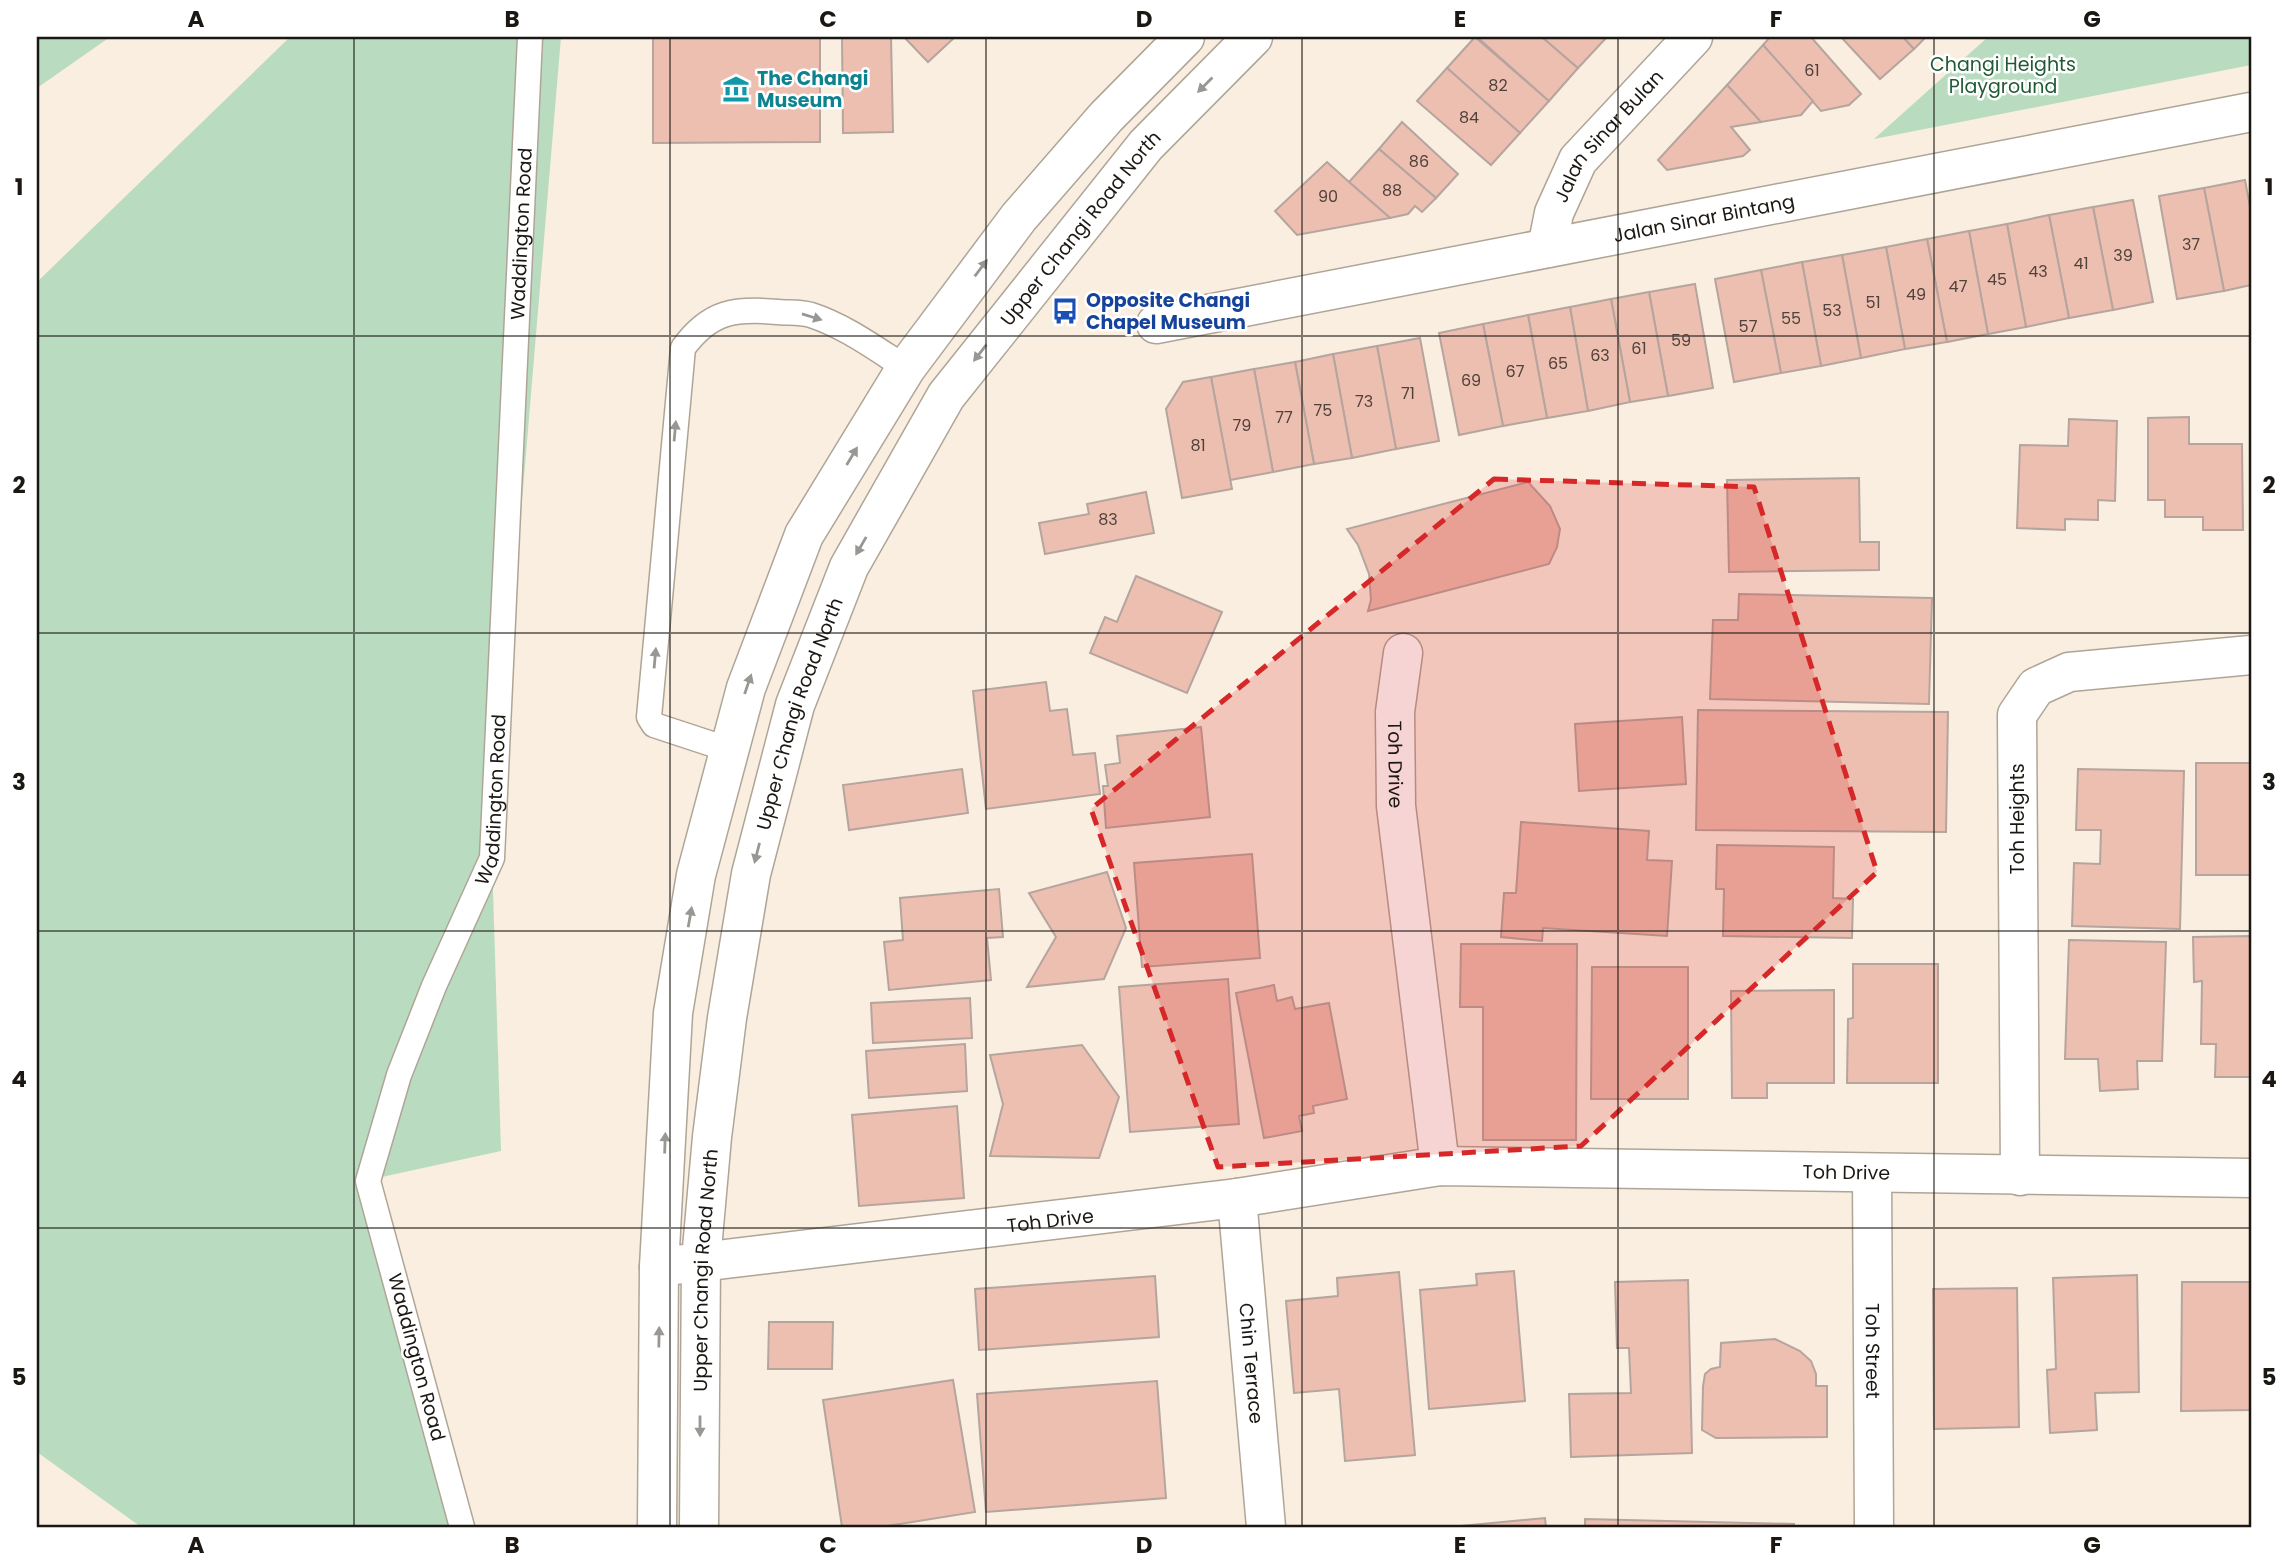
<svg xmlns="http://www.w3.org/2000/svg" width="2288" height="1564" font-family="Poppins,sans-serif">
	<rect width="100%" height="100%" fill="#f9eedf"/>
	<g fill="#b9dcc1">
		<path d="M 37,37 L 110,37 L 37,88 Z"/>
		<path d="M 290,37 L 561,37 L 492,858 L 501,1151 L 368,1180 L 462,1527 L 141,1527 L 37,1452 L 37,282 Z"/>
		<path d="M 1988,37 L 2251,37 L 2251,65 L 1874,139 Z"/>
	</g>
	<g fill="#edbfb1" stroke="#b6a49e" stroke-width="2">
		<path d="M 653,37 L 820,37 L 820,142 L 653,143 Z"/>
		<path d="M 842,37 L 891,37 L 893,132 L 843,133 Z"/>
		<path d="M 904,37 L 955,37 L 928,62 Z"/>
		<path d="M 1475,37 L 1549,101 L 1520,133 L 1447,68 Z"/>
		<path d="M 1477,37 L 1542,37 L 1578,68 L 1549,101 Z"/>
		<path d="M 1542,37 L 1607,37 L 1578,68 Z"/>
		<path d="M 1770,37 L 1811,37 L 1861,94 L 1849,105 L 1821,111 L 1763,45 Z"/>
		<path d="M 1841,37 L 1903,37 L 1914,49 L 1880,79 Z"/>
		<path d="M 1903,37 L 1926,37 L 1914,49 Z"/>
		<path d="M 1763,45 L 1813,101 L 1801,115 L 1761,122 L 1727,85 Z"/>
		<path d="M 1447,68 L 1520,133 L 1491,165 L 1417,101 Z"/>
		<path d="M 1727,85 L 1761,122 L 1731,127 L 1750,150 L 1743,156 L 1667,170 L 1658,160 Z"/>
		<path d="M 1402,122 L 1458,174 L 1436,198 L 1379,149 Z"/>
		<path d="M 1379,149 L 1436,198 L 1422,212 L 1415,206 L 1408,214 L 1390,218 L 1349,182 Z"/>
		<path d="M 1327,162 L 1349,182 L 1390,218 L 1297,235 L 1275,211 Z"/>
		<path d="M 2245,180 L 2251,212 L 2251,285 L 2224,291 L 2204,188 Z"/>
		<path d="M 2204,188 L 2224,291 L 2177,299 L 2159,196 Z"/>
		<path d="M 2133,200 L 2153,302 L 2113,310 L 2093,207 Z"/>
		<path d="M 2093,207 L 2113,310 L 2069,318 L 2049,215 Z"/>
		<path d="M 2049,215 L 2069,318 L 2026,327 L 2007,224 Z"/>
		<path d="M 2007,224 L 2026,327 L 1988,334 L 1969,231 Z"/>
		<path d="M 1969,231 L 1988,334 L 1947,342 L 1927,239 Z"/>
		<path d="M 1927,239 L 1947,342 L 1905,349 L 1886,247 Z"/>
		<path d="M 1886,247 L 1905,349 L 1861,358 L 1842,255 Z"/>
		<path d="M 1842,255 L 1861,358 L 1821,366 L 1802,262 Z"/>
		<path d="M 1802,262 L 1821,366 L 1781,373 L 1761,270 Z"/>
		<path d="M 1761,270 L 1781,373 L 1734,382 L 1715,279 Z"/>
		<path d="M 1695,284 L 1713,388 L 1668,396 L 1649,292 Z"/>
		<path d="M 1649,292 L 1668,396 L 1630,402 L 1611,299 Z"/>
		<path d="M 1611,299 L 1630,402 L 1588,411 L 1570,307 Z"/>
		<path d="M 1570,307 L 1588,411 L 1547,418 L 1528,315 Z"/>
		<path d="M 1528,315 L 1547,418 L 1503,426 L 1483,324 Z"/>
		<path d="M 1483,324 L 1503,426 L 1459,435 L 1439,333 Z"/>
		<path d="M 1420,338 L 1439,441 L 1396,449 L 1377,346 Z"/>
		<path d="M 1377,346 L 1396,449 L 1352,458 L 1333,354 Z"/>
		<path d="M 1333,354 L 1352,458 L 1314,464 L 1295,362 Z"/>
		<path d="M 1295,362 L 1314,464 L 1273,472 L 1254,369 Z"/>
		<path d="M 1254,369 L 1273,472 L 1230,480 L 1211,377 Z"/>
		<path d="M 1211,377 L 1232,489 L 1182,498 L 1166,409 L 1183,382 Z"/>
		<path d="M 2189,417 L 2189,444 L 2242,444 L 2243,530 L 2203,530 L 2203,517 L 2165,517 L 2165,500 L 2148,500 L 2148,418 Z"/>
		<path d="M 2069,419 L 2117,421 L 2115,501 L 2098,500 L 2098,520 L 2065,519 L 2065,530 L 2017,528 L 2020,445 L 2068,446 Z"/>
		<path d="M 1859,478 L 1860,542 L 1879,542 L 1879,570 L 1729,572 L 1727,480 Z"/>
		<path d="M 1528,482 L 1550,506 L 1560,529 L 1557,547 L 1549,564 L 1368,611 L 1371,600 L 1369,574 L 1358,545 L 1347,529 Z"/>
		<path d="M 1146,492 L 1154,533 L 1045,554 L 1039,523 L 1089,514 L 1087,504 Z"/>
		<path d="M 1136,576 L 1222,612 L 1187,693 L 1090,653 L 1105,617 L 1117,622 Z"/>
		<path d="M 1739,594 L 1932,598 L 1929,704 L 1710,699 L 1713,620 L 1738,620 Z"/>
		<path d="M 1046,682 L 1050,711 L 1067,709 L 1073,755 L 1095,753 L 1100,794 L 986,809 L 973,691 Z"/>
		<path d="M 1698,710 L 1948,712 L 1946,832 L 1696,830 Z"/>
		<path d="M 1682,717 L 1686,784 L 1579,791 L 1575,724 Z"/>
		<path d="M 1201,727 L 1210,817 L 1106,828 L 1103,786 L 1108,786 L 1105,765 L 1120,763 L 1117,736 Z"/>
		<rect x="2196" y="763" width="55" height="112"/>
		<path d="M 962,769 L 968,813 L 849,830 L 843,785 Z"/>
		<path d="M 2078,769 L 2184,771 L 2180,929 L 2072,926 L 2074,863 L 2100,864 L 2101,830 L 2076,830 Z"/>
		<path d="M 1521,822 L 1649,831 L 1647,860 L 1672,861 L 1667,936 L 1543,928 L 1542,941 L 1501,937 L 1504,893 L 1516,893 Z"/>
		<path d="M 1717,845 L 1834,847 L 1833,898 L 1853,899 L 1852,938 L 1723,936 L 1724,889 L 1716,889 Z"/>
		<path d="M 1252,854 L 1260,958 L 1142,967 L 1134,863 Z"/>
		<path d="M 1107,872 L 1126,928 L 1104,979 L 1027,987 L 1056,937 L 1029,893 Z"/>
		<path d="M 999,889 L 1003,937 L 987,938 L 991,980 L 889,990 L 884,942 L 903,940 L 900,898 Z"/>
		<path d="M 2251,936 L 2251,1077 L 2215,1077 L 2216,1044 L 2201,1044 L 2202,981 L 2194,982 L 2193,937 Z"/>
		<path d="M 2069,940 L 2166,942 L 2162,1061 L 2137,1061 L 2138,1089 L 2100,1091 L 2098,1059 L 2065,1059 Z"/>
		<path d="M 1461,944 L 1577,944 L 1576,1140 L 1483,1140 L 1483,1007 L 1460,1007 Z"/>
		<path d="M 1853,964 L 1938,964 L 1938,1083 L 1847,1083 L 1848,1019 L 1853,1018 Z"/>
		<path d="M 1592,967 L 1688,967 L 1688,1099 L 1591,1099 Z"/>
		<path d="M 1228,979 L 1239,1124 L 1130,1132 L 1119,987 Z"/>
		<path d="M 1274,985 L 1277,1001 L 1292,997 L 1295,1009 L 1329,1003 L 1347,1099 L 1313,1106 L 1314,1113 L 1299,1116 L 1302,1131 L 1264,1138 L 1236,993 Z"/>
		<path d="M 1834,990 L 1834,1083 L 1767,1083 L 1767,1098 L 1732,1098 L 1731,991 Z"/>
		<path d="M 970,998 L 972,1038 L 873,1043 L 871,1003 Z"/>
		<path d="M 965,1044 L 967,1091 L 869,1098 L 866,1051 Z"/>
		<path d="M 1082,1045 L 1119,1097 L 1099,1158 L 990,1156 L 1003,1104 L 990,1055 Z"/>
		<path d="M 957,1106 L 964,1198 L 859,1206 L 852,1115 Z"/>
		<path d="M 1514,1271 L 1525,1401 L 1429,1409 L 1420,1290 L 1477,1285 L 1476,1274 Z"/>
		<path d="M 1399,1272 L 1415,1455 L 1345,1461 L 1339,1389 L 1294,1393 L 1286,1301 L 1338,1296 L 1337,1278 Z"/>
		<path d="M 2137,1275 L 2139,1392 L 2095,1393 L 2097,1430 L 2050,1433 L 2047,1370 L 2056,1369 L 2053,1278 Z"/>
		<path d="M 1155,1276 L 1159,1337 L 979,1350 L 975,1289 Z"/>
		<path d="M 1688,1280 L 1692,1453 L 1571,1457 L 1569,1394 L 1631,1393 L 1629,1348 L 1617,1348 L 1615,1282 Z"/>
		<path d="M 2182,1282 L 2251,1282 L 2251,1410 L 2181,1411 Z"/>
		<path d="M 2017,1288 L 2019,1427 L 1934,1429 L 1933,1289 Z"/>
		<path d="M 769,1322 L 833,1322 L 832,1369 L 768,1369 Z"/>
		<path d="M 1775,1339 L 1800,1351 L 1811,1361 L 1816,1374 L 1816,1386 L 1827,1386 L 1827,1437 L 1716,1438 L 1702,1430 L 1703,1386 L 1705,1374 L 1711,1369 L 1720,1367 L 1721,1343 Z"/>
		<path d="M 953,1380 L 975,1512 L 881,1527 L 842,1527 L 823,1400 Z"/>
		<path d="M 1157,1381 L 1166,1498 L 986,1512 L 977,1394 Z"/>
		<path d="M 1545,1518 L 1546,1527 L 1450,1527 Z"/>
		<path d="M 1585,1519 L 1794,1524 L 1794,1527 L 1585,1527 Z"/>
	</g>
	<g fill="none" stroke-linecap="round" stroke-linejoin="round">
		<g stroke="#afa597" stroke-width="27">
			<g id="lane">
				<path d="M 730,750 L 654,725 L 649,717 L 683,348 C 710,311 735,308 778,312 C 789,313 801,312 811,315 C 845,326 876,349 906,368"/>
				<path id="s1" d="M 462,1527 L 368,1181 L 399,1075 L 434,986 L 492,858 L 530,37"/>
			</g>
		</g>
		<g stroke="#afa597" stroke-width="41">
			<g id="street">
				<path id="s2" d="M 1547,248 L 1554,213 L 1578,160 L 1693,37"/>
				<path id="s3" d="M 1156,324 L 2251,112"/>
				<path id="s4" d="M 1403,653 L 1395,712 L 1396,806 L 1440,1166"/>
				<path id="s5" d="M 1872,1174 L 1874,1527"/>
				<path d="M 2020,1176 L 2017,715 L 2036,687 L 2069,672 L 2251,655"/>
				<path id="s6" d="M 1237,1198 L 1266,1527"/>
				<path id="s7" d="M 659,1267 L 1237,1198 L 1440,1166 L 2251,1178"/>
			</g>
		</g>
		<g stroke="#afa597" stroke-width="41">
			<g id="secondary">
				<path d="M 657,1527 L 659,1267 L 673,1013 L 696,875 L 746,688 L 804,535 L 906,368 L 1019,217 L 1106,117 L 1185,37"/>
				<path id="s8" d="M 699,1527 L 701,1260 L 712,1137 L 727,1018 L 751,874 L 795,705 L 849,567 L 946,396 L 1146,145 L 1253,37"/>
			</g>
		</g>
		<use href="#lane" stroke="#fff" stroke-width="24"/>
		<use href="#street" stroke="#fff" stroke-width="38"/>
		<use href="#secondary" stroke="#fff" stroke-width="38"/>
	</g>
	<defs><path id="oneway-solid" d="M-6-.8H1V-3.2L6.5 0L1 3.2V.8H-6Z" transform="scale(1.75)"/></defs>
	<g fill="#989794">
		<use href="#oneway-solid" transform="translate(1205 85) rotate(135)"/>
		<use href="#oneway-solid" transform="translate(981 268) rotate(-53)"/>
		<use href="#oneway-solid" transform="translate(812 317) rotate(17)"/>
		<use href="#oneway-solid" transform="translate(980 353) rotate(128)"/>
		<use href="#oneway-solid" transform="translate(675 431) rotate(-85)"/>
		<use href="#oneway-solid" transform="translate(852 456) rotate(-59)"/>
		<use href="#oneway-solid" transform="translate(861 546) rotate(120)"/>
		<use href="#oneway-solid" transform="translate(655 658) rotate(-85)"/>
		<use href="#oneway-solid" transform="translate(748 684) rotate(-71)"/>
		<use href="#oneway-solid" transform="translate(757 853) rotate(104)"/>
		<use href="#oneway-solid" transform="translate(690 917) rotate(-80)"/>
		<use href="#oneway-solid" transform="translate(665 1143) rotate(-88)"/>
		<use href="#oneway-solid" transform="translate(659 1337) rotate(-89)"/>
		<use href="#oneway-solid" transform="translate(700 1426) rotate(90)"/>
	</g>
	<path fill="#d62828" fill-opacity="0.2" stroke="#d62828" stroke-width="5" stroke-dasharray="14 9" stroke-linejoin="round" d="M 1494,479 L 1754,487 L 1877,872 L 1581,1146 L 1218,1167 L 1091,809 Z"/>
	<path fill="none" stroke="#1b1712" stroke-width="2" stroke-opacity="0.55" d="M 354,37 L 354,1527M 670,37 L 670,1527M 986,37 L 986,1527M 1302,37 L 1302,1527M 1618,37 L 1618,1527M 1934,37 L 1934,1527M 37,336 L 2251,336M 37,633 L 2251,633M 37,931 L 2251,931M 37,1228 L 2251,1228"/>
	<defs>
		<g id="museum-bare" transform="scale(2.1)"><path d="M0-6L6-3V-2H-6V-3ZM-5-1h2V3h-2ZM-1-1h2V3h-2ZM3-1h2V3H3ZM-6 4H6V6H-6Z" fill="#0f9aa8" stroke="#fff" stroke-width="2.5" paint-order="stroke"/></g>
		<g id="bus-bare" transform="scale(2.1)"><path d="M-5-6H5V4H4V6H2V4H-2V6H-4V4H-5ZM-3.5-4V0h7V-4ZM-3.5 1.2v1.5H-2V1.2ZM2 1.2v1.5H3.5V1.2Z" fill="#1a4fb4" stroke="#fff" stroke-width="2.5" paint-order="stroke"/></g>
	</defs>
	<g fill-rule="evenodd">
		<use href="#museum-bare" x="736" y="89"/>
		<use href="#bus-bare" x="1065" y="311"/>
	</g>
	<g text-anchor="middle" stroke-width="5" stroke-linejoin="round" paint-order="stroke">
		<g font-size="16" fill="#50413a">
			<text x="1812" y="76">61</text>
			<text x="1498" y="91">82</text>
			<text x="1469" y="123">84</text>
			<text x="1419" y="167">86</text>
			<text x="1392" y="196">88</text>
			<text x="1328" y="202">90</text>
			<text x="2191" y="250">37</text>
			<text x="2123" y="261">39</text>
			<text x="2081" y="269">41</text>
			<text x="2038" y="277">43</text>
			<text x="1997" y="285">45</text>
			<text x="1958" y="292">47</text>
			<text x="1916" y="300">49</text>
			<text x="1873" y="308">51</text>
			<text x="1832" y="316">53</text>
			<text x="1791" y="324">55</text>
			<text x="1748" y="332">57</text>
			<text x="1681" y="346">59</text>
			<text x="1639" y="354">61</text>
			<text x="1600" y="361">63</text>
			<text x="1558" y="369">65</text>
			<text x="1515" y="377">67</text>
			<text x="1471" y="386">69</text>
			<text x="1408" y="399">71</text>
			<text x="1364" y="407">73</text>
			<text x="1323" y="416">75</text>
			<text x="1284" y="423">77</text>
			<text x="1242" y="431">79</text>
			<text x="1198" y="451">81</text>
			<text x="1108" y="525">83</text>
		</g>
		<g font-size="19" fill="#205a35" stroke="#fff">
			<text x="2003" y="71">Changi Heights<tspan x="2003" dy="22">Playground</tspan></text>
		</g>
		<g font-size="19" font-weight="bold" fill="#0d838f" stroke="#fff" text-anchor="start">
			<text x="757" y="85">The Changi<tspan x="757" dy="22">Museum</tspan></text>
		</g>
		<g font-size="19" fill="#1b1712" stroke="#fff">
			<text dy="7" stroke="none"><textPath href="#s2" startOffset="131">Jalan Sinar Bulan</textPath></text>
			<text dy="7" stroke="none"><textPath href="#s3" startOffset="558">Jalan Sinar Bintang</textPath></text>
			<text dy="7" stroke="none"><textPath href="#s8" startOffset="1391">Upper Changi Road North</textPath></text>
			<text dy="7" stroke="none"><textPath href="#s1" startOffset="1330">Waddington Road</textPath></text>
			<text dy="7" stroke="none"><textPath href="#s8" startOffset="824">Upper Changi Road North</textPath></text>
			<text dy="7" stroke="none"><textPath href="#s4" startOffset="112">Toh Drive</textPath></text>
			<text dy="7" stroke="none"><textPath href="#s1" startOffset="763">Waddington Road</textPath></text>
			<text transform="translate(2017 819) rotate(-90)" y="7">Toh Heights</text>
			<text dy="7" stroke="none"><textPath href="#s7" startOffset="1194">Toh Drive</textPath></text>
			<text dy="7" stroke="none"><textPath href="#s7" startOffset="394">Toh Drive</textPath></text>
			<text dy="7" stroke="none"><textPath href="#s8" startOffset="257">Upper Changi Road North</textPath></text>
			<text dy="7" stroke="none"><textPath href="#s5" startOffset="177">Toh Street</textPath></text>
			<text transform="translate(417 1357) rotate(75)" y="7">Waddington Road</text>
			<text dy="7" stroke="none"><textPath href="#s6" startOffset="166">Chin Terrace</textPath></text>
		</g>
		<g font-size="19" font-weight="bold" fill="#164399" stroke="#fff" text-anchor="start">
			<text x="1086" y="307">Opposite Changi<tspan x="1086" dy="22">Chapel Museum</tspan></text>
		</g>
	</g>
	<rect width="2288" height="1564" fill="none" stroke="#ffffff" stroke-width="77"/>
	<rect x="38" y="38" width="2212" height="1488" fill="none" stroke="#1b1712" stroke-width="2.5"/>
	<g font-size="23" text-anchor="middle" font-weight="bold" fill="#1b1712">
		<text x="196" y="27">A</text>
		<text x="512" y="27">B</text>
		<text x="828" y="27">C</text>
		<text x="1144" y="27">D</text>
		<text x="1460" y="27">E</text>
		<text x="1776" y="27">F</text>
		<text x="2092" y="27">G</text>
		<text x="19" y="195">1</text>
		<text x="2269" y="195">1</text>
		<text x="19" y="493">2</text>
		<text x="2269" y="493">2</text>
		<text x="19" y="790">3</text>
		<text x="2269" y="790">3</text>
		<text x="19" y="1087">4</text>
		<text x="2269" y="1087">4</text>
		<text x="19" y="1385">5</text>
		<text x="2269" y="1385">5</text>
		<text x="196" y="1553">A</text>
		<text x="512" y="1553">B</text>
		<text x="828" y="1553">C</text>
		<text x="1144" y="1553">D</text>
		<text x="1460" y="1553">E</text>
		<text x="1776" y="1553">F</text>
		<text x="2092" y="1553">G</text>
	</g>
</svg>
